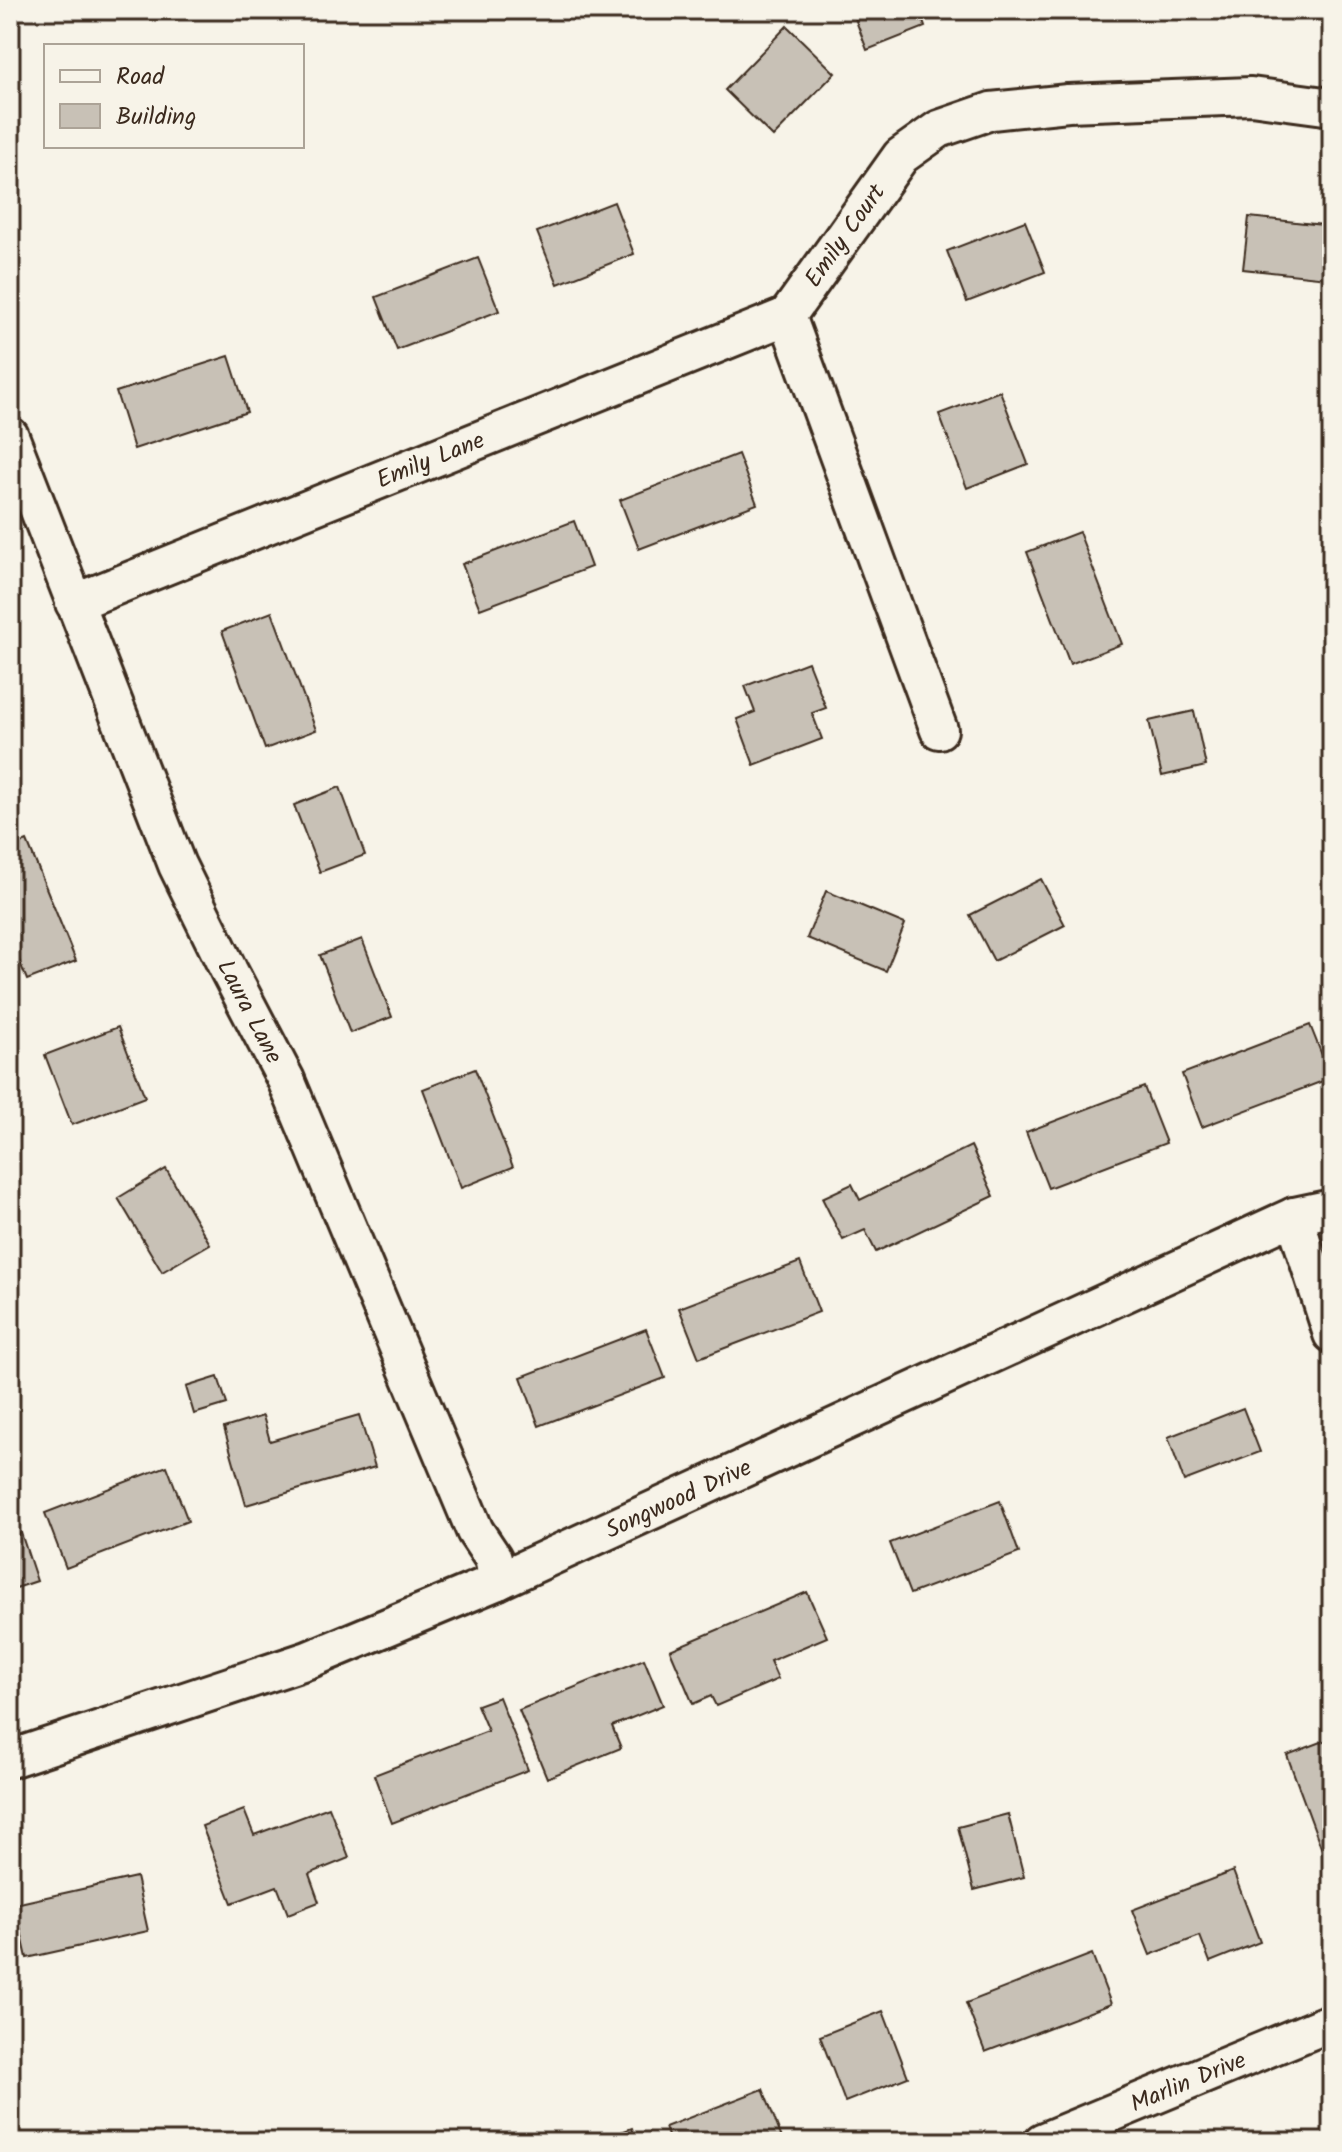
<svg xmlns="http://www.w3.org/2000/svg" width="1342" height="2152" font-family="Kalam,sans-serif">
	<rect width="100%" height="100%" fill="#f7f3e8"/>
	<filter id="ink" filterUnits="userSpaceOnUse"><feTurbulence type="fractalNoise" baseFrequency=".0125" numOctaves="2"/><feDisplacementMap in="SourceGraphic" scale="16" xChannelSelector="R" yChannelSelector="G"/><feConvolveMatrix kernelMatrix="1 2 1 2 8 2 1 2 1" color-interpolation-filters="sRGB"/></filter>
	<g filter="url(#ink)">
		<g fill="#c8c1b6" stroke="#3b2a1e" stroke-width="2">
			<path d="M 852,10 L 919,10 L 925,27 L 867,50 Z"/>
			<path d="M 787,26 L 835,73 L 773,137 L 725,90 Z"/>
			<path d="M 614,202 L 634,254 L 558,284 L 537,232 Z"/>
			<path d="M 1249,217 L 1332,226 L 1327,278 L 1243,269 Z"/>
			<path d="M 1025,221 L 1045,272 L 967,302 L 947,251 Z"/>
			<path d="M 478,258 L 499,311 L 397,350 L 376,297 Z"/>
			<path d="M 229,356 L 247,412 L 134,449 L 116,392 Z"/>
			<path d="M 1000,391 L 1028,464 L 967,488 L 939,414 Z"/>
			<path d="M 738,454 L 757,504 L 639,549 L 620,500 Z"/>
			<path d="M 574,521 L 591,567 L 480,609 L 462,564 Z"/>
			<path d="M 1079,532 L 1122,644 L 1070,664 L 1027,552 Z"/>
			<path d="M 272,612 L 316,730 L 265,749 L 222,631 Z"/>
			<path d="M 808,662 L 826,708 L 812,713 L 822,739 L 754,765 L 737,719 L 755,712 L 745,686 Z"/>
			<path d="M 1194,711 L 1206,766 L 1162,776 L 1149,721 Z"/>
			<path d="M 340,787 L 365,855 L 320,872 L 294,805 Z"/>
			<path d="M 27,841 L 76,961 L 27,980 L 16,953 L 10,955 L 10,848 Z"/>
			<path d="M 1041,879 L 1065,925 L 994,961 L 970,915 Z"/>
			<path d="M 826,891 L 905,924 L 886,971 L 807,938 Z"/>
			<path d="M 362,939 L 392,1017 L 350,1033 L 320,955 Z"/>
			<path d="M 1310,1025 L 1331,1078 L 1202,1127 L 1182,1074 Z"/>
			<path d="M 118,1027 L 145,1097 L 72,1125 L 45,1055 Z"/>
			<path d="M 475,1069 L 513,1167 L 461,1188 L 423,1089 Z"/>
			<path d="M 1144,1087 L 1166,1143 L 1048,1188 L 1026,1132 Z"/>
			<path d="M 971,1146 L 994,1196 L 876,1252 L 865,1230 L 843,1240 L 822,1198 L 852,1184 L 860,1200 Z"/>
			<path d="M 166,1169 L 210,1244 L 162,1272 L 118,1198 Z"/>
			<path d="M 800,1262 L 819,1312 L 699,1358 L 679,1308 Z"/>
			<path d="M 646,1329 L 665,1378 L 539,1426 L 521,1377 Z"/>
			<path d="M 218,1377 L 227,1404 L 194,1414 L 186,1387 Z"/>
			<path d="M 1243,1408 L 1260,1452 L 1184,1481 L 1168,1437 Z"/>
			<path d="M 359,1415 L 375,1467 L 246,1505 L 224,1428 L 263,1416 L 270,1441 Z"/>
			<path d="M 167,1466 L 188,1521 L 66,1568 L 45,1513 Z"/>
			<path d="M 1000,1501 L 1019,1553 L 910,1594 L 890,1543 Z"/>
			<path d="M 21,1533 L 37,1581 L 10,1590 L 10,1537 Z"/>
			<path d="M 807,1592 L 827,1637 L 770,1661 L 778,1679 L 716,1706 L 711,1696 L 693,1704 L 670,1650 Z"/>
			<path d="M 644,1659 L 663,1705 L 612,1726 L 621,1748 L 547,1778 L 519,1710 Z"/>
			<path d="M 499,1697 L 528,1770 L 392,1823 L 374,1775 L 488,1731 L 477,1705 Z"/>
			<path d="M 1332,1738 L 1332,1877 L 1287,1755 Z"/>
			<path d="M 329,1807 L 349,1858 L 309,1874 L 319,1902 L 288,1914 L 277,1886 L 232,1903 L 202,1826 L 244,1810 L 254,1835 Z"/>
			<path d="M 1008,1814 L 1024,1877 L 974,1890 L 958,1827 Z"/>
			<path d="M 1233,1871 L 1260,1942 L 1210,1962 L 1200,1936 L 1150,1955 L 1132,1910 Z"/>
			<path d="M 136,1877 L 148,1931 L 27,1958 L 15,1904 Z"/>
			<path d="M 1092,1954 L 1111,2004 L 985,2052 L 966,2003 Z"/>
			<path d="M 883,2011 L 908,2077 L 845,2102 L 820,2036 Z"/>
			<path d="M 763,2089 L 783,2141 L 670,2142 L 665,2127 Z"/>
			<path d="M 632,2128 L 637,2142 L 594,2142 Z"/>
		</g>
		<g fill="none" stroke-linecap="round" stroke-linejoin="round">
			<g stroke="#3b2a1e" stroke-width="42">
				<g id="street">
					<path id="s1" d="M 10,436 L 177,865 L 229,971 L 286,1080 L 475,1531 L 493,1558 L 498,1581"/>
					<path id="s2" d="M 74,603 L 787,316"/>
					<path id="s3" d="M 939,730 L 787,316 L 901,156 L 939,129 L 991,111 L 1068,103 L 1251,96 L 1332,107"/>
					<path d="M 1294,1216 L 1332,1334"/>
					<path id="s4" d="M 10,1759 L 308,1660 L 498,1581 L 1294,1216 L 1332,1208"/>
					<path id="s5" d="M 1042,2142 L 1332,2022"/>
				</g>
			</g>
			<use href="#street" stroke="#f7f3e8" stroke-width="36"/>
		</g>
	</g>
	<g text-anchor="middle" stroke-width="8" stroke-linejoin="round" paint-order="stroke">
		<g font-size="24" fill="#3b2a1e" stroke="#f7f3e8">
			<text dy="8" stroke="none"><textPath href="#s3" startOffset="540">Emily Court</textPath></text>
			<text dy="8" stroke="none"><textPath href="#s2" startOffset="384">Emily Lane</textPath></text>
			<text dy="8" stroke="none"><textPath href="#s1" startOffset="624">Laura Lane</textPath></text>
			<text dy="8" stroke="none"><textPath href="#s4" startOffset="718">Songwood Drive</textPath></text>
			<text dy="8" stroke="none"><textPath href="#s5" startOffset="158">Marlin Drive</textPath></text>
		</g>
	</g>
	<rect width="1342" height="2152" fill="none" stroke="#f7f3e8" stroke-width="40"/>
	<rect x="20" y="20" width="1302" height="2112" fill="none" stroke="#3b2a1e" stroke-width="3" filter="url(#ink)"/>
	<rect x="44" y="44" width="260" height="104" fill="#f7f3e8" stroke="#aca397" stroke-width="2"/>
	<rect x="60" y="70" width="40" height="12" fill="#f7f3e8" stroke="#aca397" stroke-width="2"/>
	<text x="116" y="84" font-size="24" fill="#3b2a1e">Road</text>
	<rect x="60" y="104" width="40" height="24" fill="#c8c1b6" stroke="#aca397" stroke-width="2"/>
	<text x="116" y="124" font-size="24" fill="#3b2a1e">Building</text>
</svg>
